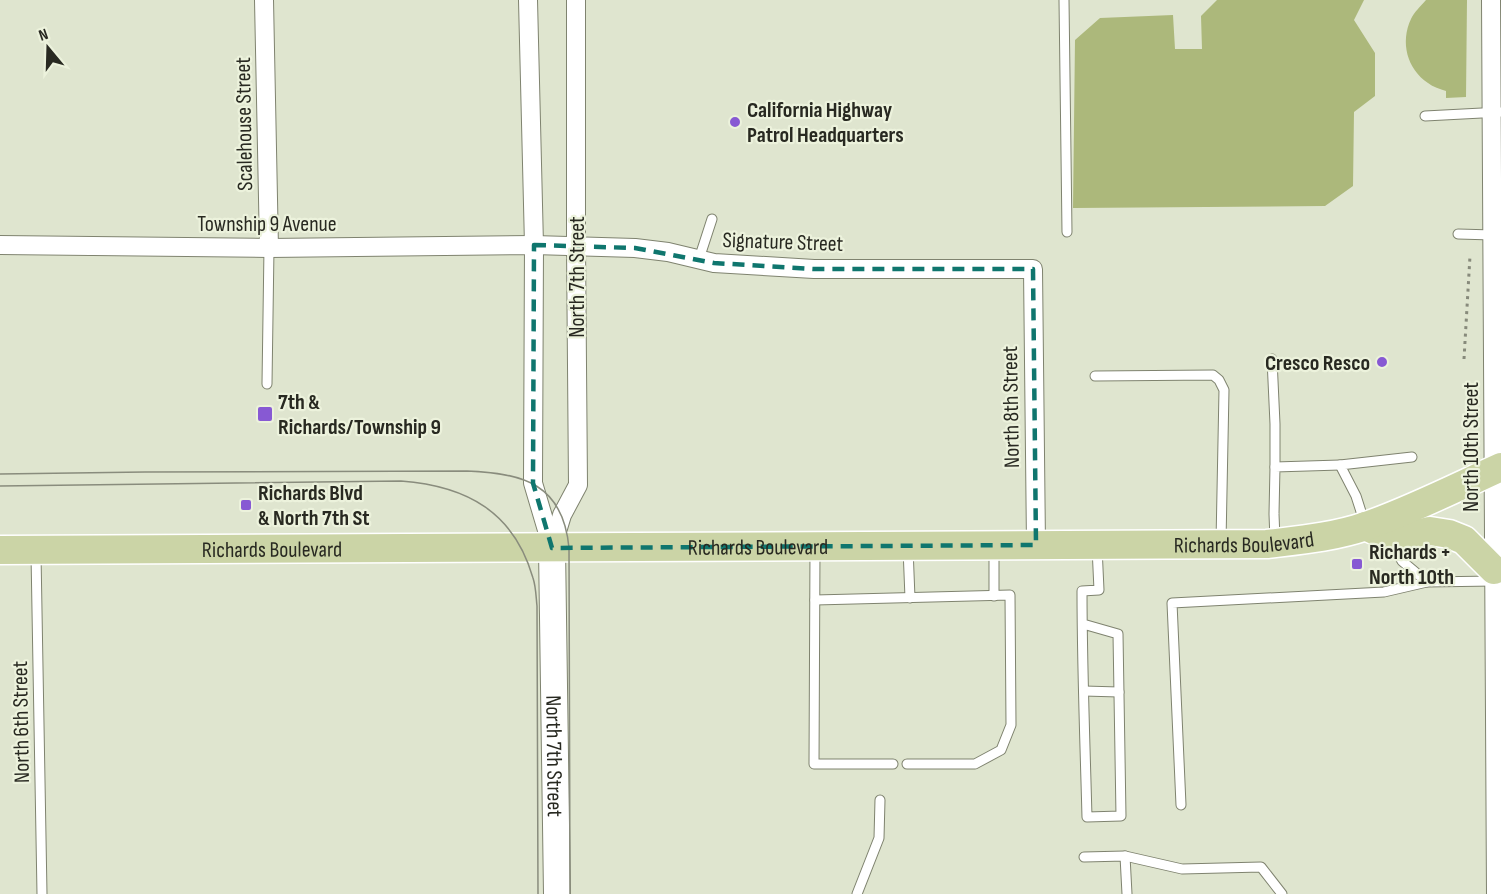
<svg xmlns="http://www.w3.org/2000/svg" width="1501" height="894" font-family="'Sofia Sans Condensed',sans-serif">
	<rect width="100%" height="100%" fill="#dfe5cf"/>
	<g fill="#acb87b">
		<path d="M 1217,0 L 1364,0 L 1354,20 L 1375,53 L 1375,96 L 1354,112 L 1353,186 L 1325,206 L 1073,208 L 1075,40 L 1100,18 L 1173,15 L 1175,49 L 1202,49 L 1201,16 Z"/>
		<path d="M 1426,0 L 1467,0 L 1466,97 L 1446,98 L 1446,91 C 1440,89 1433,87 1428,83 C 1407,69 1400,42 1411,19 C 1414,12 1421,6 1426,0 Z"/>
	</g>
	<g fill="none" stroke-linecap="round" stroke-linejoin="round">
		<g stroke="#7f836f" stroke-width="11">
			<g id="service">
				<path d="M 1064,0 L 1067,232"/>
				<path d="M 1425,116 L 1501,112"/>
				<path d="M 1458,234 L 1493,235"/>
				<path d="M 699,259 L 712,219"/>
				<path d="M 1272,359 L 1275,424 L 1275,467"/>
				<path d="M 1095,376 L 1213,375 L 1219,380 L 1224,390 L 1221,542"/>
				<path d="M 267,384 L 269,248"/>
				<path d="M 1365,524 L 1356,496 L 1340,465 L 1412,457"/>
				<path d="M 1275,540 L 1274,514 L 1275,467 L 1340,465"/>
				<path d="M 1391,542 L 1402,561 L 1427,582"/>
				<path d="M 908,548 L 910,598"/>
				<path d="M 815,549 L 814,764 L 893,764"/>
				<path d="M 994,550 L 994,596"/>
				<path d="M 36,554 L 42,894"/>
				<path d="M 815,600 L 1010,595 L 1011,725 L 1001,750 L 975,764 L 907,764"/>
				<path d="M 1083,624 L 1118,634 L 1121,816 L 1087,817 C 1085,742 1082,666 1082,591 L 1099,590 L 1097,547"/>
				<path d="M 1084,691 L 1119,692"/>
				<path d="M 1181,805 L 1172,603 L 1384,592 L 1427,582 L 1494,581"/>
				<path d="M 1125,856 L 1127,894"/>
				<path d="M 1084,857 L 1125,856 L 1182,869 L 1261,867 L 1282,894"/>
				<path d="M 857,894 L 879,838 L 880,800"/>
			</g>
		</g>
		<g stroke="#7f836f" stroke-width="20">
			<g id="minor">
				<path d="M 264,0 L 269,248"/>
				<path d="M 528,0 L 534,245 L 533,483 L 552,547"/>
				<path d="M 1491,0 L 1496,894"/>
				<path d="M 0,245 L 269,248 L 534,245 L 635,248 L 668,252 L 714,263 L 814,269 L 1033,269 L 1036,545"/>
				<path d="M 552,548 L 562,515 L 578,485 L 576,246 L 576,0"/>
			</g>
		</g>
		<g stroke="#7f836f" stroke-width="28">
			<g id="secondary">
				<path id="s1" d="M 552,548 L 557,894"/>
			</g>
		</g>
		<g stroke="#fff" stroke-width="31">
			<g id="primary">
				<path d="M 1365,526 L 1387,536 L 1404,537 L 1430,531 L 1449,534 L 1464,540 L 1494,570"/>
				<path id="s2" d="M 0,550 L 1267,544 C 1300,540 1334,537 1366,526 C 1412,510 1457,487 1501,467"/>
			</g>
		</g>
		<path stroke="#878a7b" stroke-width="3" stroke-dasharray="3 4.5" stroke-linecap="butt" d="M 1464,359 L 1470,256"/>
		<use href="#service" stroke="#fff" stroke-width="9"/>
		<use href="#minor" stroke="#fff" stroke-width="18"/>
		<use href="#secondary" stroke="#fff" stroke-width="26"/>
		<use href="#primary" stroke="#cbd4a6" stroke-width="28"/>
		<g stroke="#898c7d" stroke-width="1.5">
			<path d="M 0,474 L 145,472 L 467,471 C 523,473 563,484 569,548 L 570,894"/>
			<path d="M 0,486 L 401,481 C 467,486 514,512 533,578 C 536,587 536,597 537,606 L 538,894"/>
		</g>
	</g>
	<path fill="none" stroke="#0f766e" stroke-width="4.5" stroke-dasharray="12 8" stroke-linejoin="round" d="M 534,245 L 635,248 L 714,263 L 814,269 L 1033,269 L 1036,545 L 552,548 L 533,483 Z"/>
	<g fill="#8759d3" stroke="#ecf2dc" stroke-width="2">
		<circle cx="735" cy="122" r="6"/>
		<circle cx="1382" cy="362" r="6"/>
		<rect x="257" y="406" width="16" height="16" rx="3"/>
		<rect x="240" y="499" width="12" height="12" rx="3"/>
		<rect x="1351" y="558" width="12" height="12" rx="3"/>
	</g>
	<g text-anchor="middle" stroke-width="4.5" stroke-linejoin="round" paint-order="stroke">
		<g font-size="22" font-weight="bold" fill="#282921" stroke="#ecf2dc" text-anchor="start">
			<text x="747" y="117">California Highway<tspan x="747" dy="25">Patrol Headquarters</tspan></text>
			<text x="1370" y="370" text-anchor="end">Cresco Resco</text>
			<text x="278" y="409">7th &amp;<tspan x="278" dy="25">Richards/Township 9</tspan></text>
			<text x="258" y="500">Richards Blvd<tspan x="258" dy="25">&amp; North 7th St</tspan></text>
			<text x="1369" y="559">Richards +<tspan x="1369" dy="25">North 10th</tspan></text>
		</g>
		<g font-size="22" fill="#282921" stroke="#ecf2dc">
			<text transform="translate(243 124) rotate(-91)" y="8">Scalehouse Street</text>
			<text x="267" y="231">Township 9 Avenue</text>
			<text transform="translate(783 241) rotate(2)" y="8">Signature Street</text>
			<text transform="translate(576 277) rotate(-90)" y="8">North 7th Street</text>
			<text transform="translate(1010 407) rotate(-91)" y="8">North 8th Street</text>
			<text transform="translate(1470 447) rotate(-90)" y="8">North 10th Street</text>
			<text dy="8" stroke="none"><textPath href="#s2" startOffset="1244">Richards Boulevard</textPath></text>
			<text dy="8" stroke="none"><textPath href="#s2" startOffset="758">Richards Boulevard</textPath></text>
			<text dy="8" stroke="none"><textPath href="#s2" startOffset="272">Richards Boulevard</textPath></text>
			<text transform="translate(20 722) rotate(-91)" y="8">North 6th Street</text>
			<text dy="8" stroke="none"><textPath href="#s1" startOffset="208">North 7th Street</textPath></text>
		</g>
	</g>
	<g transform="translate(48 48) rotate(341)" stroke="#ecf2dc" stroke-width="4.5" paint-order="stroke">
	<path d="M0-4.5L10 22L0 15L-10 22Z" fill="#282921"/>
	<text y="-9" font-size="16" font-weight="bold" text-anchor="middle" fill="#282921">N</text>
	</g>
</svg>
